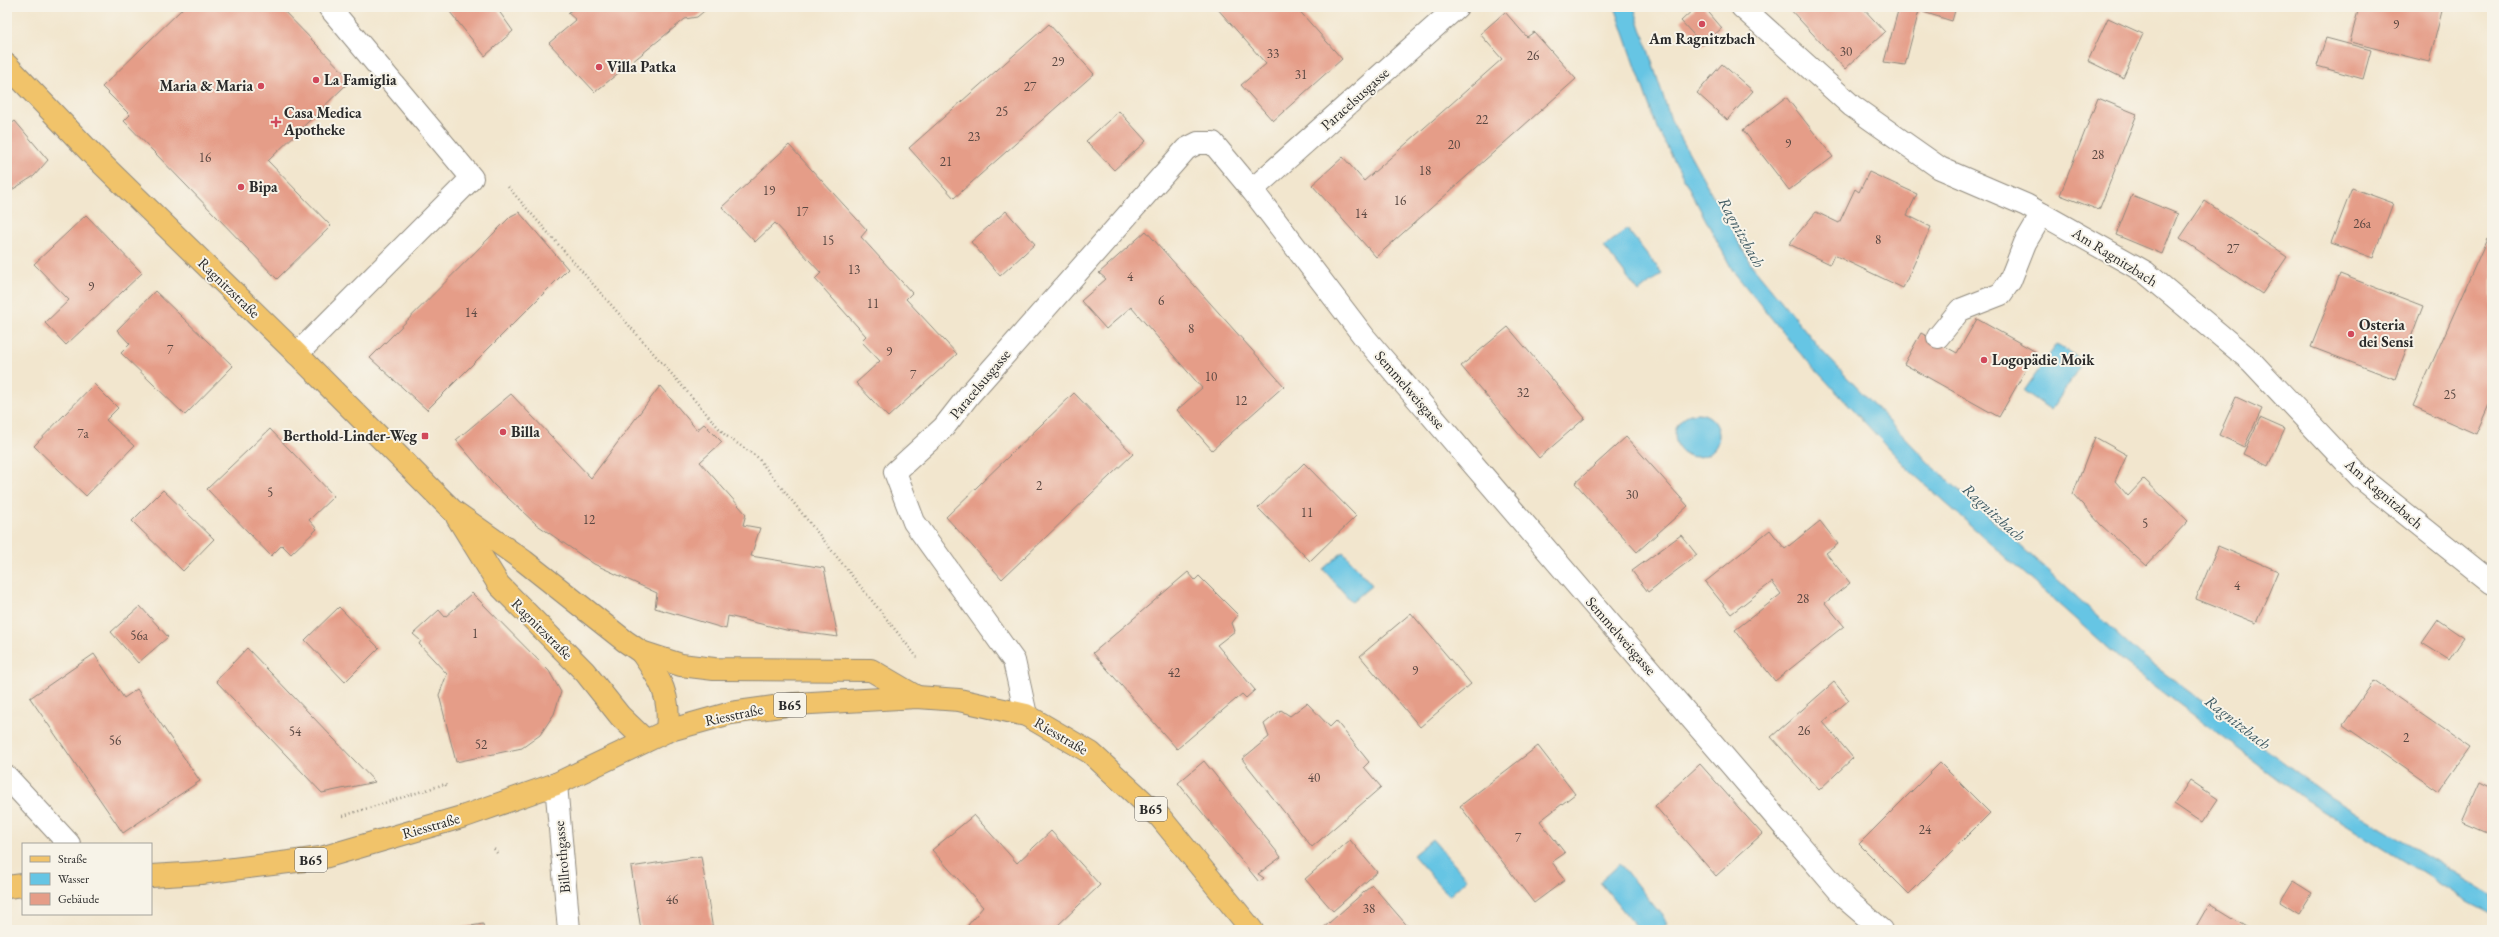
<svg xmlns="http://www.w3.org/2000/svg" width="2499" height="937" font-family="'EB Garamond',serif">
	<rect width="100%" height="100%" fill="#f7f3e8"/>
	<filter id="ink" filterUnits="userSpaceOnUse"><feTurbulence type="fractalNoise" baseFrequency=".025" numOctaves="2"/><feDisplacementMap in="SourceGraphic" scale="8" xChannelSelector="R" yChannelSelector="G"/><feConvolveMatrix kernelMatrix="1 2 1 2 8 2 1 2 1" color-interpolation-filters="sRGB"/></filter>
	<filter id="wash" filterUnits="userSpaceOnUse"><feTurbulence type="fractalNoise" baseFrequency=".012" numOctaves="4" result="noise"/><feDisplacementMap in="SourceGraphic" scale="16" xChannelSelector="R" yChannelSelector="G"/><feGaussianBlur stdDeviation="0.9" result="paint"/><feColorMatrix in="noise" values="0 0 0 0 0 0 0 0 0 0 0 0 0 0 0 0 0 1.4 0 .05"/><feComposite in="paint" operator="in"/></filter>
	<g filter="url(#wash)">
		<rect width="100%" height="100%" fill="#f2e6ce"/>
		<g fill="#66c5e4" stroke="#487888">
			<path d="M 1615,7 L 1634,7 L 1671,120 L 1750,263 L 1824,353 L 1928,462 L 2144,658 L 2330,797 L 2492,895 L 2492,914 L 2467,901 L 2306,800 L 2122,661 L 1910,471 L 1798,351 L 1733,271 L 1657,128 Z"/>
			<path d="M 1627,229 L 1662,273 L 1639,292 L 1604,247 Z"/>
			<path d="M 2057,344 L 2084,362 L 2051,410 L 2024,391 Z"/>
			<circle cx="1697" cy="435" r="22"/>
			<path d="M 1343,552 L 1372,585 L 1352,602 L 1323,569 Z"/>
			<path d="M 1432,839 L 1467,879 L 1449,896 L 1413,855 Z"/>
			<path d="M 1620,864 L 1668,923 L 1660,930 L 1639,930 L 1600,882 Z"/>
		</g>
		<g id="blocks">
			<g fill="#e59d88">
				<path d="M 184,7 L 280,7 L 351,80 L 268,161 L 331,226 L 277,279 L 124,121 L 130,115 L 102,87 Z"/>
				<path d="M 446,7 L 496,7 L 513,31 L 485,56 Z"/>
				<path d="M 575,7 L 709,7 L 697,17 L 685,19 L 595,92 L 549,43 L 576,20 L 568,13 Z"/>
				<path d="M 1216,7 L 1296,7 L 1342,59 L 1273,121 L 1241,85 L 1266,64 Z"/>
				<path d="M 1696,7 L 1704,7 L 1722,28 L 1703,45 L 1681,21 Z"/>
				<path d="M 1788,7 L 1862,7 L 1885,32 L 1845,69 Z"/>
				<path d="M 1899,7 L 1920,7 L 1905,65 L 1884,62 Z"/>
				<path d="M 1925,7 L 1956,7 L 1952,21 L 1923,12 Z"/>
				<path d="M 2359,7 L 2443,7 L 2429,62 L 2350,42 Z"/>
				<path d="M 1505,12 L 1527,37 L 1534,32 L 1576,79 L 1376,257 L 1312,185 L 1343,157 L 1364,181 L 1502,59 L 1480,34 Z"/>
				<path d="M 2108,18 L 2143,34 L 2123,78 L 2088,61 Z"/>
				<path d="M 1049,24 L 1094,74 L 954,198 L 909,148 Z"/>
				<path d="M 2326,38 L 2371,50 L 2363,79 L 2317,66 Z"/>
				<path d="M 1722,64 L 1753,91 L 1727,120 L 1697,93 Z"/>
				<path d="M 1786,97 L 1833,157 L 1789,190 L 1743,130 Z"/>
				<path d="M 2098,98 L 2137,114 L 2099,210 L 2060,195 Z"/>
				<path d="M 1119,111 L 1146,141 L 1114,170 L 1086,141 Z"/>
				<path d="M 15,121 L 48,160 L 34,176 L 7,193 L 7,127 Z"/>
				<path d="M 789,145 L 867,230 L 861,237 L 912,293 L 906,299 L 957,354 L 888,417 L 856,383 L 880,361 L 861,341 L 866,336 L 815,279 L 821,273 L 775,223 L 755,242 L 722,207 Z"/>
				<path d="M 1869,172 L 1917,194 L 1907,215 L 1931,227 L 1903,288 L 1834,255 L 1830,264 L 1789,244 L 1816,212 L 1839,223 L 1855,189 L 1859,192 Z"/>
				<path d="M 2352,188 L 2393,203 L 2373,258 L 2331,243 Z"/>
				<path d="M 2132,195 L 2178,214 L 2162,254 L 2116,235 Z"/>
				<path d="M 2205,201 L 2287,257 L 2262,294 L 2180,238 Z"/>
				<path d="M 1006,211 L 1035,244 L 1000,276 L 971,242 Z"/>
				<path d="M 519,212 L 568,269 L 427,410 L 370,358 L 511,216 Z"/>
				<path d="M 86,215 L 142,273 L 66,345 L 45,323 L 69,300 L 34,264 Z"/>
				<path d="M 1146,231 L 1284,386 L 1212,450 L 1177,410 L 1202,388 L 1131,307 L 1106,329 L 1081,301 L 1106,279 L 1099,273 Z"/>
				<path d="M 2487,239 L 2492,241 L 2492,398 L 2476,434 L 2413,406 Z"/>
				<path d="M 2340,274 L 2423,306 L 2395,379 L 2311,347 Z"/>
				<path d="M 155,291 L 233,366 L 185,415 L 121,353 L 130,344 L 117,330 Z"/>
				<path d="M 1977,319 L 2036,352 L 1999,417 L 1904,364 L 1921,333 L 1957,353 Z"/>
				<path d="M 1508,327 L 1585,418 L 1539,458 L 1461,366 Z"/>
				<path d="M 94,384 L 118,408 L 106,420 L 134,446 L 86,496 L 34,446 Z"/>
				<path d="M 660,386 L 697,430 L 704,424 L 722,442 L 700,462 L 746,514 L 743,525 L 760,528 L 751,556 L 824,568 L 838,637 L 786,630 L 728,616 L 726,629 L 655,608 L 657,593 L 594,564 L 536,524 L 494,485 L 456,440 L 511,394 L 591,478 Z"/>
				<path d="M 1074,393 L 1133,454 L 1002,579 L 946,517 Z"/>
				<path d="M 2236,397 L 2262,409 L 2244,447 L 2219,435 Z"/>
				<path d="M 2260,418 L 2285,429 L 2268,466 L 2243,454 Z"/>
				<path d="M 270,429 L 334,496 L 309,520 L 317,529 L 291,554 L 282,545 L 271,556 L 207,489 Z"/>
				<path d="M 1626,437 L 1688,506 L 1637,552 L 1575,483 Z"/>
				<path d="M 2095,437 L 2127,455 L 2115,481 L 2128,496 L 2144,479 L 2188,521 L 2146,566 L 2101,525 L 2073,494 Z"/>
				<path d="M 1304,463 L 1356,516 L 1310,561 L 1258,508 Z"/>
				<path d="M 163,490 L 214,539 L 183,571 L 132,521 Z"/>
				<path d="M 1820,521 L 1838,544 L 1826,553 L 1850,583 L 1825,603 L 1844,626 L 1775,681 L 1735,630 L 1781,594 L 1772,582 L 1731,614 L 1705,582 L 1770,530 L 1785,549 Z"/>
				<path d="M 1681,535 L 1697,555 L 1648,592 L 1632,571 Z"/>
				<path d="M 2218,546 L 2278,571 L 2256,623 L 2196,599 Z"/>
				<path d="M 1188,572 L 1195,580 L 1199,576 L 1238,615 L 1232,623 L 1235,631 L 1217,645 L 1255,690 L 1246,698 L 1242,694 L 1177,749 L 1093,653 Z"/>
				<path d="M 472,593 L 549,671 L 561,692 L 554,714 L 540,735 L 522,748 L 456,762 L 439,695 L 447,674 L 419,644 L 421,641 L 413,634 L 439,610 L 445,617 Z"/>
				<path d="M 140,606 L 168,637 L 138,663 L 111,632 Z"/>
				<path d="M 339,607 L 379,648 L 345,682 L 305,640 Z"/>
				<path d="M 1411,613 L 1471,684 L 1420,727 L 1360,656 Z"/>
				<path d="M 2438,620 L 2464,638 L 2449,660 L 2422,643 Z"/>
				<path d="M 247,648 L 375,782 L 322,793 L 216,681 Z"/>
				<path d="M 94,654 L 124,698 L 137,689 L 200,781 L 123,833 L 30,698 Z"/>
				<path d="M 2374,681 L 2470,748 L 2439,792 L 2343,725 Z"/>
				<path d="M 1834,682 L 1849,700 L 1823,722 L 1853,758 L 1819,790 L 1771,737 Z"/>
				<path d="M 1307,703 L 1330,727 L 1336,721 L 1369,762 L 1364,767 L 1381,787 L 1312,847 L 1242,759 L 1269,737 L 1264,724 L 1281,710 L 1290,716 Z"/>
				<path d="M 1538,746 L 1575,794 L 1540,821 L 1565,853 L 1552,862 L 1565,880 L 1534,903 L 1460,806 Z"/>
				<path d="M 1204,761 L 1281,857 L 1258,874 L 1264,878 L 1259,882 L 1178,783 Z"/>
				<path d="M 1940,763 L 1990,813 L 1909,894 L 1859,844 Z"/>
				<path d="M 1700,764 L 1762,834 L 1716,876 L 1655,806 Z"/>
				<path d="M 2190,780 L 2218,799 L 2202,823 L 2174,804 Z"/>
				<path d="M 2480,782 L 2492,788 L 2492,835 L 2462,822 Z"/>
				<path d="M 974,815 L 1017,863 L 1051,831 L 1100,885 L 1055,928 L 1057,930 L 973,930 L 968,925 L 983,907 L 932,850 Z"/>
				<path d="M 1350,840 L 1377,872 L 1333,911 L 1305,879 Z"/>
				<path d="M 701,856 L 713,930 L 641,930 L 631,867 Z"/>
				<path d="M 2293,881 L 2312,893 L 2299,914 L 2280,902 Z"/>
				<path d="M 1372,885 L 1411,930 L 1321,930 Z"/>
				<path d="M 2209,904 L 2251,930 L 2194,930 Z"/>
				<path d="M 483,924 L 484,930 L 452,930 L 452,929 Z"/>
			</g>
		</g>
	</g>
	<g filter="url(#ink)">
		<use href="#blocks" fill-opacity="0" stroke="#8e887c" stroke-width="1"/>
		<g fill="none" stroke-linecap="round" stroke-linejoin="round">
			<g stroke="#8e887c" stroke-width="24">
				<g id="minor">
					<path d="M 1742,7 L 1852,106 L 1940,168 L 2026,205 L 2145,272 L 2251,361 L 2361,478 L 2492,583"/>
					<path d="M 1252,190 L 1365,338 L 1847,900 L 1882,930"/>
					<path d="M 1938,337 L 1960,310 L 2001,294 L 2010,281 L 2025,243 L 2042,214"/>
					<path d="M 297,354 L 472,178 L 329,7"/>
					<path d="M 1026,715 L 1014,661 L 914,522 L 895,472 L 944,427 L 969,395 L 1186,149 L 1198,143 L 1213,143 L 1252,190 L 1457,7"/>
					<path d="M 7,777 L 69,844"/>
					<path d="M 556,784 L 569,930"/>
				</g>
			</g>
			<g stroke="#8e887c" stroke-width="24">
				<g id="major">
					<path d="M 7,65 L 94,156 L 297,354 L 452,510 L 524,561 L 625,641 L 641,652 L 681,665 L 714,669 L 871,670 L 917,697"/>
					<path d="M 457,517 L 499,585 L 585,672 L 620,716 L 645,740"/>
					<path d="M 641,652 C 661,680 671,696 667,731"/>
					<path d="M 151,876 L 201,873 L 321,858 L 465,816 L 556,784 L 667,731 L 731,713 L 794,704 L 917,697 L 959,700 L 1026,715 L 1091,753 L 1160,817 L 1252,930"/>
					<path d="M 7,887 L 23,885"/>
				</g>
			</g>
			<g stroke="#8e887c" stroke-width="2.5" stroke-dasharray="1 3" stroke-linecap="butt">
				<path d="M 508,187 L 725,435 L 757,457 L 917,657"/>
				<path d="M 343,816 L 445,784 L 447,787"/>
				<path d="M 494,849 L 497,853"/>
			</g>
			<use href="#minor" stroke="#fff" stroke-width="22"/>
			<use href="#major" stroke="#f1c36a" stroke-width="22"/>
		</g>
	</g>
	<g fill="#d1495b" stroke="#f7f3e8" stroke-width="1.5">
		<circle cx="1702" cy="24" r="4"/>
		<circle cx="599" cy="67" r="4"/>
		<circle cx="316" cy="80" r="4"/>
		<circle cx="261" cy="86" r="4"/>
		<path d="M274 116h4v4h4v4h-4v4h-4v-4h-4v-4h4z"/>
		<circle cx="241" cy="187" r="4"/>
		<circle cx="2351" cy="334" r="4"/>
		<circle cx="1984" cy="360" r="4"/>
		<circle cx="503" cy="432" r="4"/>
		<rect x="421" y="432" width="8" height="8" rx="2"/>
	</g>
	<g text-anchor="middle" stroke-width="4" stroke-linejoin="round" paint-order="stroke">
		<g font-size="13" fill="#5a4842">
			<text x="2396" y="29">9</text>
			<text x="1846" y="56">30</text>
			<text x="1273" y="58">33</text>
			<text x="1533" y="60">26</text>
			<text x="1058" y="66">29</text>
			<text x="1301" y="79">31</text>
			<text x="1030" y="91">27</text>
			<text x="1002" y="116">25</text>
			<text x="1482" y="124">22</text>
			<text x="974" y="141">23</text>
			<text x="1788" y="148">9</text>
			<text x="1454" y="149">20</text>
			<text x="2098" y="159">28</text>
			<text x="205" y="162">16</text>
			<text x="946" y="166">21</text>
			<text x="1425" y="175">18</text>
			<text x="769" y="195">19</text>
			<text x="1400" y="205">16</text>
			<text x="802" y="216">17</text>
			<text x="1361" y="218">14</text>
			<text x="2362" y="228">26a</text>
			<text x="1878" y="244">8</text>
			<text x="828" y="245">15</text>
			<text x="2233" y="253">27</text>
			<text x="854" y="274">13</text>
			<text x="1130" y="281">4</text>
			<text x="91" y="291">9</text>
			<text x="1161" y="305">6</text>
			<text x="873" y="308">11</text>
			<text x="471" y="317">14</text>
			<text x="1191" y="333">8</text>
			<text x="170" y="354">7</text>
			<text x="889" y="356">9</text>
			<text x="913" y="379">7</text>
			<text x="1211" y="381">10</text>
			<text x="1523" y="397">32</text>
			<text x="2450" y="399">25</text>
			<text x="1241" y="405">12</text>
			<text x="83" y="438">7a</text>
			<text x="1039" y="490">2</text>
			<text x="270" y="497">5</text>
			<text x="1632" y="499">30</text>
			<text x="1307" y="517">11</text>
			<text x="589" y="524">12</text>
			<text x="2145" y="528">5</text>
			<text x="2237" y="590">4</text>
			<text x="1803" y="603">28</text>
			<text x="475" y="638">1</text>
			<text x="139" y="640">56a</text>
			<text x="1415" y="675">9</text>
			<text x="1174" y="677">42</text>
			<text x="1804" y="735">26</text>
			<text x="295" y="736">54</text>
			<text x="2406" y="742">2</text>
			<text x="115" y="745">56</text>
			<text x="481" y="749">52</text>
			<text x="1314" y="782">40</text>
			<text x="1925" y="834">24</text>
			<text x="1518" y="842">7</text>
			<text x="672" y="904">46</text>
			<text x="1369" y="913">38</text>
		</g>
		<g fill="#f7f3e8" stroke="#686764" stroke-width="1">
			<rect x="774" y="693" width="32" height="24" rx="3"/>
			<rect x="1135" y="797" width="32" height="24" rx="3"/>
			<rect x="295" y="848" width="32" height="24" rx="3"/>
		</g>
		<g font-size="14" font-weight="bold" fill="#2b2b2b">
			<text x="790" y="710">B65</text>
			<text x="1151" y="814">B65</text>
			<text x="311" y="865">B65</text>
		</g>
		<g font-size="15" font-weight="bold" fill="#2b2b2b" stroke="#f7f3e8" text-anchor="start">
			<text x="1702" y="44" text-anchor="middle">Am Ragnitzbach</text>
			<text x="607" y="72">Villa Patka</text>
			<text x="324" y="85">La Famiglia</text>
			<text x="253" y="91" text-anchor="end">Maria &amp; Maria</text>
			<text x="284" y="118">Casa Medica<tspan x="284" dy="17">Apotheke</tspan></text>
			<text x="249" y="192">Bipa</text>
			<text x="2359" y="330">Osteria<tspan x="2359" dy="17">dei Sensi</tspan></text>
			<text x="1992" y="365">Logopädie Moik</text>
			<text x="511" y="437">Billa</text>
			<text x="417" y="441" text-anchor="end">Berthold-Linder-Weg</text>
		</g>
		<g font-size="15" fill="#2b2b2b" stroke="#f7f3e8">
			<text transform="translate(1355 99) rotate(-42)" y="5">Paracelsusgasse</text>
			<text transform="translate(2115 257) rotate(32)" y="5">Am Ragnitzbach</text>
			<text transform="translate(229 288) rotate(44)" y="5">Ragnitzstraße</text>
			<text transform="translate(980 384) rotate(-50)" y="5">Paracelsusgasse</text>
			<text transform="translate(1410 390) rotate(49)" y="5">Semmelweisgasse</text>
			<text transform="translate(2384 494) rotate(41)" y="5">Am Ragnitzbach</text>
			<text transform="translate(542 629) rotate(45)" y="5">Ragnitzstraße</text>
			<text transform="translate(1621 636) rotate(49)" y="5">Semmelweisgasse</text>
			<text transform="translate(734 715) rotate(-12)" y="5">Riesstraße</text>
			<text transform="translate(1061 736) rotate(30)" y="5">Riesstraße</text>
			<text transform="translate(431 826) rotate(-16)" y="5">Riesstraße</text>
			<text transform="translate(562 857) rotate(-95)" y="5">Billrothgasse</text>
		</g>
		<g font-size="16" font-style="italic" fill="#3d5962" stroke="#f7f3e8">
			<text transform="translate(1742 232) rotate(61)" y="6">Ragnitzbach</text>
			<text transform="translate(1994 512) rotate(42)" y="6">Ragnitzbach</text>
			<text transform="translate(2238 722) rotate(38)" y="6">Ragnitzbach</text>
		</g>
	</g>
	<rect width="2499" height="937" fill="none" stroke="#f7f3e8" stroke-width="24"/>
	<rect x="22" y="843" width="130" height="72" fill="#f7f3e8" stroke="#a5a39c"/>
	<rect x="30" y="856" width="20" height="6" fill="#f1c36a" stroke="#a5a39c"/>
	<text x="58" y="863" font-size="12" fill="#2b2b2b">Straße</text>
	<rect x="30" y="873" width="20" height="12" fill="#66c5e4" stroke="#a5a39c"/>
	<text x="58" y="883" font-size="12" fill="#2b2b2b">Wasser</text>
	<rect x="30" y="893" width="20" height="12" fill="#e59d88" stroke="#a5a39c"/>
	<text x="58" y="903" font-size="12" fill="#2b2b2b">Gebäude</text>
</svg>
